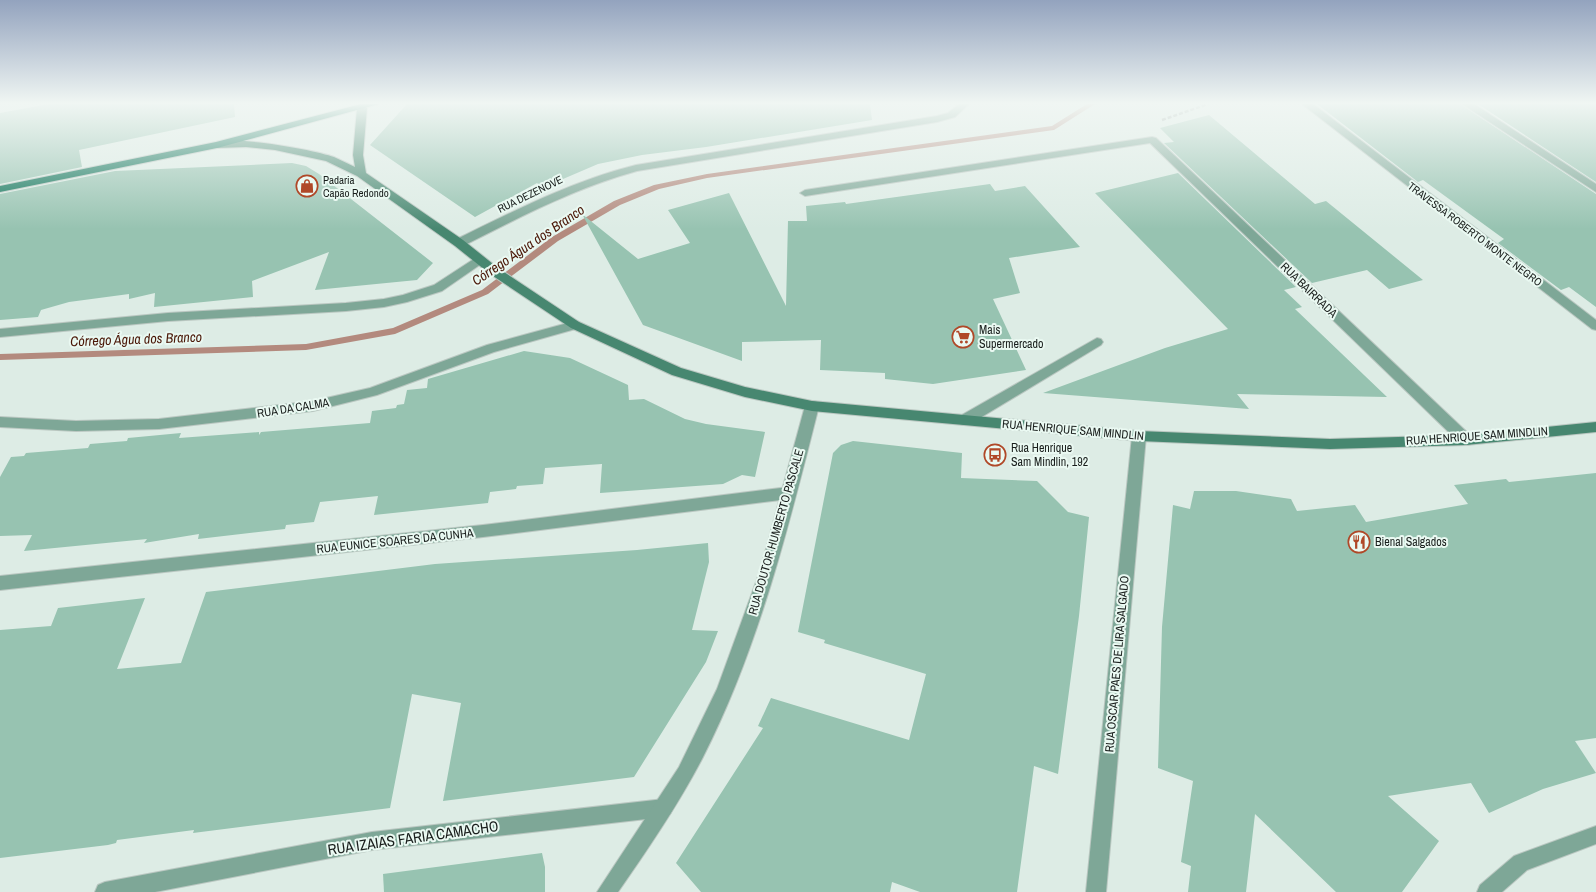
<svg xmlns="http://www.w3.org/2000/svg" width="1596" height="892" font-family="'Archivo Narrow',sans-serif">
	<rect width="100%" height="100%" fill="#ddece5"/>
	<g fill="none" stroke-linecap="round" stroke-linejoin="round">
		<path fill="#b38a7e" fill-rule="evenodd" d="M 1087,104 L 1095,104 L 1054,130 L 707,178 L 659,189 L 620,205 L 558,241 L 488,294 L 395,334 L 306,350 L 0,360 L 0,354 L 306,344 L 393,328 L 482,290 L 552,237 L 614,201 L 654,185 L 707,174 L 1052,126 Z"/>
	</g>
	<g fill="#97c3b1">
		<path d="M 49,104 L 234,104 L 235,117 L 79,150 L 82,167 L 0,184 L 0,113 Z"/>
		<path d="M 407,104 L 870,104 L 872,120 L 706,147 L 642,155 L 598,164 L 556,182 L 552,179 L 541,186 L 537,183 L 475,217 L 370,145 Z"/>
		<path d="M 1317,104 L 1460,104 L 1596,194 L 1596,307 L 1569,287 L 1561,290 L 1498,243 L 1504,239 L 1423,180 L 1418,182 Z"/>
		<path d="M 1478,104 L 1596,104 L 1596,182 Z"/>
		<path d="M 1209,115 L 1315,204 L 1326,201 L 1423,280 L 1389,289 L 1367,270 L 1312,283 L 1164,143 L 1174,142 L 1160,128 Z"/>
		<path d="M 292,163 L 306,166 L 319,174 L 433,263 L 417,280 L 315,290 L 329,252 L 252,281 L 253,297 L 154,307 L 155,293 L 129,299 L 129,294 L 69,302 L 41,310 L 38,317 L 0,320 L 0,194 L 115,171 Z"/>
		<path d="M 1178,173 L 1296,287 L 1284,290 L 1302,307 L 1295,309 L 1387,397 L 1237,394 L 1249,409 L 1043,393 L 1165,348 L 1228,329 L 1095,193 Z"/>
		<path d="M 990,184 L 995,191 L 1025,186 L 1080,247 L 1009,258 L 1020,293 L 993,299 L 1026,370 L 933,384 L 885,379 L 885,373 L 820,370 L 821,340 L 742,342 L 742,361 L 643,325 L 582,214 L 638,259 L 690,243 L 668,210 L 729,193 L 786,306 L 788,221 L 807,221 L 806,206 L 845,202 L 846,204 Z"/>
		<path d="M 524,351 L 570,358 L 628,385 L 629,400 L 644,399 L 685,419 L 706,424 L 765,432 L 755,477 L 742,475 L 723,484 L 600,493 L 602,464 L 545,468 L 543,484 L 517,486 L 516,489 L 490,492 L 488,503 L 374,515 L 378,496 L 320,502 L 314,522 L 286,525 L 285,529 L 198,539 L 199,534 L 144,543 L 147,539 L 24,551 L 32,535 L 0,536 L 0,477 L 11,457 L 24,456 L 26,453 L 88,448 L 90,444 L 127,441 L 128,438 L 181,433 L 179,438 L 259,432 L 259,435 L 261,432 L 370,423 L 372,411 L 396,408 L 397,405 L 404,404 L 407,390 L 427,388 L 428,379 Z"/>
		<path d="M 853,441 L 962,453 L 961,478 L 1037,481 L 1068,512 L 1089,517 L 1079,616 L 1058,774 L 1034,766 L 1017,892 L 920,892 L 892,882 L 890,892 L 701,892 L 676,863 L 763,728 L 758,726 L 771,698 L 909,740 L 926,674 L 854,652 L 824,643 L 825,640 L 798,632 L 833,453 L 841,445 Z"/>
		<path d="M 1596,473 L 1596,738 L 1575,741 L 1596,773 L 1543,789 L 1489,813 L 1471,783 L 1388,796 L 1439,841 L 1402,892 L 1336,892 L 1255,814 L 1246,892 L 1188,892 L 1191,866 L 1181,862 L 1193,781 L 1158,768 L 1162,627 L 1173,505 L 1190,509 L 1194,491 L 1236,491 L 1291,499 L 1297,511 L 1355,505 L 1366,522 L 1468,504 L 1454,485 L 1506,479 L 1509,482 Z"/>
		<path d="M 708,543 L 709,562 L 692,630 L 718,631 L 706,662 L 634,777 L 443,801 L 461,703 L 412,694 L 390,808 L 193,833 L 194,830 L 117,840 L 116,843 L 108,845 L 0,858 L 0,630 L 51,626 L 58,608 L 145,598 L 117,669 L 181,663 L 206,592 L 435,564 L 637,550 Z"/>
		<path d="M 542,853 L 545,867 L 545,892 L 384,892 L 383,874 Z"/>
	</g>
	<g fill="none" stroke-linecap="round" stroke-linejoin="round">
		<g stroke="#bac7c1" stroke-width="2">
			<path id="service" d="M 1097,338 L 1101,339 L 1103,342 L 1101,345 L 970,424 L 965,425 L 960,424 L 958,420 L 960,416 Z"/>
		</g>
		<g stroke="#bac7c1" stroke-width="2">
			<g id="minor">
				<path d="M 959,104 L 969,104 L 955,117 L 937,122 L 637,171 C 575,188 520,217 463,246 L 459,247 L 453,243 L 455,240 C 514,211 572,181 636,165 L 937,116 L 948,113 Z"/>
				<path d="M 1302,104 L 1313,104 L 1596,320 L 1596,330 L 1592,329 Z"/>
				<path d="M 1462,104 L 1474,104 L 1596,184 L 1596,192 Z"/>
				<path d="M 1152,137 L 1156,138 L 1471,436 L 1473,440 L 1471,444 L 1466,445 L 1461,444 L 1150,143 L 805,196 L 800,193 L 805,190 Z"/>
				<path d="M 480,255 L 486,259 L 484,262 L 442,291 L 407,302 L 384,307 L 346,311 L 168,321 L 0,337 L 0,329 L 168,313 L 346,303 L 384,299 L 403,295 L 434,285 Z"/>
				<path d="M 575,321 L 579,322 L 581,325 L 579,328 L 494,352 L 377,395 L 313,411 L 159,429 L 76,431 L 0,427 L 0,417 L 76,421 L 159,419 L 313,401 L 370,388 L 487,345 Z"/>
				<path d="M 1139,431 L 1144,432 L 1146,436 L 1106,892 L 1086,892 L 1132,436 L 1134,432 Z"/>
				<path d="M 789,487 L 794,489 L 796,493 L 794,497 L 789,499 L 483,537 L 0,590 L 0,576 L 483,525 Z"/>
				<path d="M 664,799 L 670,802 L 673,808 L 670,814 L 664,817 L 372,850 L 155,892 L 95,892 L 98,885 L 105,882 L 372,832 Z"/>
				<path d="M 1596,826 L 1596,844 L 1527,870 L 1502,892 L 1477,892 L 1480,885 L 1514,856 Z"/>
			</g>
		</g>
		<g stroke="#bac7c1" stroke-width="2">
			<path id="tertiary" d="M 812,401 L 817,402 L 819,406 C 789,525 759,647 703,757 C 681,800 654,840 627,879 L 618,892 L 597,892 L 679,767 L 717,689 L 760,571 L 805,406 L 807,402 Z"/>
		</g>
		<g stroke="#bac7c1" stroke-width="2">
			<path id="secondary" d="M 362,105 L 367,108 L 363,155 L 366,173 L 463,240 L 498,268 L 579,322 L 681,368 L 745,387 L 812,401 L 1139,431 L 1330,439 L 1466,435 L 1596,422 L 1596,432 L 1466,445 L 1330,449 L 1139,441 L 812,411 L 745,397 L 672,375 L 571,328 L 490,274 L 455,246 L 357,176 L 326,161 L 275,150 L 246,147 L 217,148 L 212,145 C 226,133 315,150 334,157 C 341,160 348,164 355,167 L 353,155 L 357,108 Z"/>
		</g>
		<g stroke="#bac7c1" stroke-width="2">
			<path id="primary" d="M 361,104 L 379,104 L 217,148 L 0,192 L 0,186 L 216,142 Z"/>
		</g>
		<path stroke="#8a9590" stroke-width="2.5" stroke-dasharray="4 2" stroke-linecap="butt" d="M 1162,120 L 1208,104"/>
		<use href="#service" fill="#7ea797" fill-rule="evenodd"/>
		<use href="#minor" fill="#7ea797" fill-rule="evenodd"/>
		<use href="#tertiary" fill="#7ea797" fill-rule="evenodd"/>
		<use href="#secondary" fill="#478770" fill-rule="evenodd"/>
		<use href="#primary" fill="#0a7055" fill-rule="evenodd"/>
	</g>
	<linearGradient id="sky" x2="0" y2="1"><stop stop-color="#93a3be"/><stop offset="0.45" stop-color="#f0f6f3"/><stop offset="1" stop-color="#f0f6f3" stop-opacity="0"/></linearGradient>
	<rect width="1596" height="229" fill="url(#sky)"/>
	<defs>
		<g id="shop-ring" transform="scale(1.125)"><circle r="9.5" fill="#eaf9f2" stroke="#b04828" stroke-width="1.5"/><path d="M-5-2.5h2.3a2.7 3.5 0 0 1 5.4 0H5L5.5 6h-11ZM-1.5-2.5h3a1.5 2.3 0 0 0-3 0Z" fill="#b04828"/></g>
		<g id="supermarket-ring" transform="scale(1.125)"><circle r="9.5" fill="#eaf9f2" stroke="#b04828" stroke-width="1.5"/><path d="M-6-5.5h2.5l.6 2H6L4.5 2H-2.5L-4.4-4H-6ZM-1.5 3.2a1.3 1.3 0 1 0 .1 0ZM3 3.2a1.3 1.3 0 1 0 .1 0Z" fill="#b04828"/></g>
		<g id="bus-ring" transform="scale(1.125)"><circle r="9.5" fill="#eaf9f2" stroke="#b04828" stroke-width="1.5"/><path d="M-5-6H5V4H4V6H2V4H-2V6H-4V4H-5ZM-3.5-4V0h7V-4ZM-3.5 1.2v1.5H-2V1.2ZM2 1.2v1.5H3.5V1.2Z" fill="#b04828"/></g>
		<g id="restaurant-ring" transform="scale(1.125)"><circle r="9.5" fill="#eaf9f2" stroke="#b04828" stroke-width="1.5"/><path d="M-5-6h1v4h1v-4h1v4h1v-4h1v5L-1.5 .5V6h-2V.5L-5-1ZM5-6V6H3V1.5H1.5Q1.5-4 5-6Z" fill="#b04828"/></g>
	</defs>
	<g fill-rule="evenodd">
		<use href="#shop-ring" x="307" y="186"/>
		<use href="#supermarket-ring" x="963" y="337"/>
		<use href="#bus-ring" x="995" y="455"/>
		<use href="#restaurant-ring" x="1359" y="542"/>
	</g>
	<g text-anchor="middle" stroke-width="4" stroke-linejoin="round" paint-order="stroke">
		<g font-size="11" fill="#191e1c" stroke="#eaf9f2" text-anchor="start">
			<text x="323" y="184">Padaria<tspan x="323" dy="13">Capão Redondo</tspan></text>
		</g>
		<g font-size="11" fill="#191e1c" stroke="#eaf9f2">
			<text transform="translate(530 194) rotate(-26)" y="4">RUA DEZENOVE</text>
			<text transform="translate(1475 234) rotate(37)" y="4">TRAVESSA ROBERTO MONTE NEGRO</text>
		</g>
		<g font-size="12" fill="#191e1c" stroke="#eaf9f2">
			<text transform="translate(1309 290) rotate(44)" y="4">RUA BAIRRADA</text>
			<text transform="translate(293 408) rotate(-9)" y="4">RUA DA CALMA</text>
			<text transform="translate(1073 430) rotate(5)" y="4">RUA HENRIQUE SAM MINDLIN</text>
			<text transform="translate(1477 436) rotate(-4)" y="4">RUA HENRIQUE SAM MINDLIN</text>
			<text transform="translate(776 532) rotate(-74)" y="4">RUA DOUTOR HUMBERTO PASCALE</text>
			<text transform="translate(395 541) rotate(-6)" y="4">RUA EUNICE SOARES DA CUNHA</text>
			<text transform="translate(1117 664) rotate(-85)" y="4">RUA OSCAR PAES DE LIRA SALGADO</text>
		</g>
		<g font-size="12" fill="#191e1c" stroke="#eaf9f2" text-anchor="start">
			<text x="979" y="334">Mais<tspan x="979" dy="14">Supermercado</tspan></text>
			<text x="1011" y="452">Rua Henrique<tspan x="1011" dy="14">Sam Mindlin, 192</tspan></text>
			<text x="1375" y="546">Bienal Salgados</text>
		</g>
		<g font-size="14" font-style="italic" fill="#4a1707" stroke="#eaf9f2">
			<text transform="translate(528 245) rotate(-34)" y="5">Córrego Água dos Branco</text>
			<text transform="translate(136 339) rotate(-2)" y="5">Córrego Água dos Branco</text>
		</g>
		<g font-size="15" fill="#191e1c" stroke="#eaf9f2">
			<text transform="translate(413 838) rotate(-8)" y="5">RUA IZAIAS FARIA CAMACHO</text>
		</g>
	</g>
</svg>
